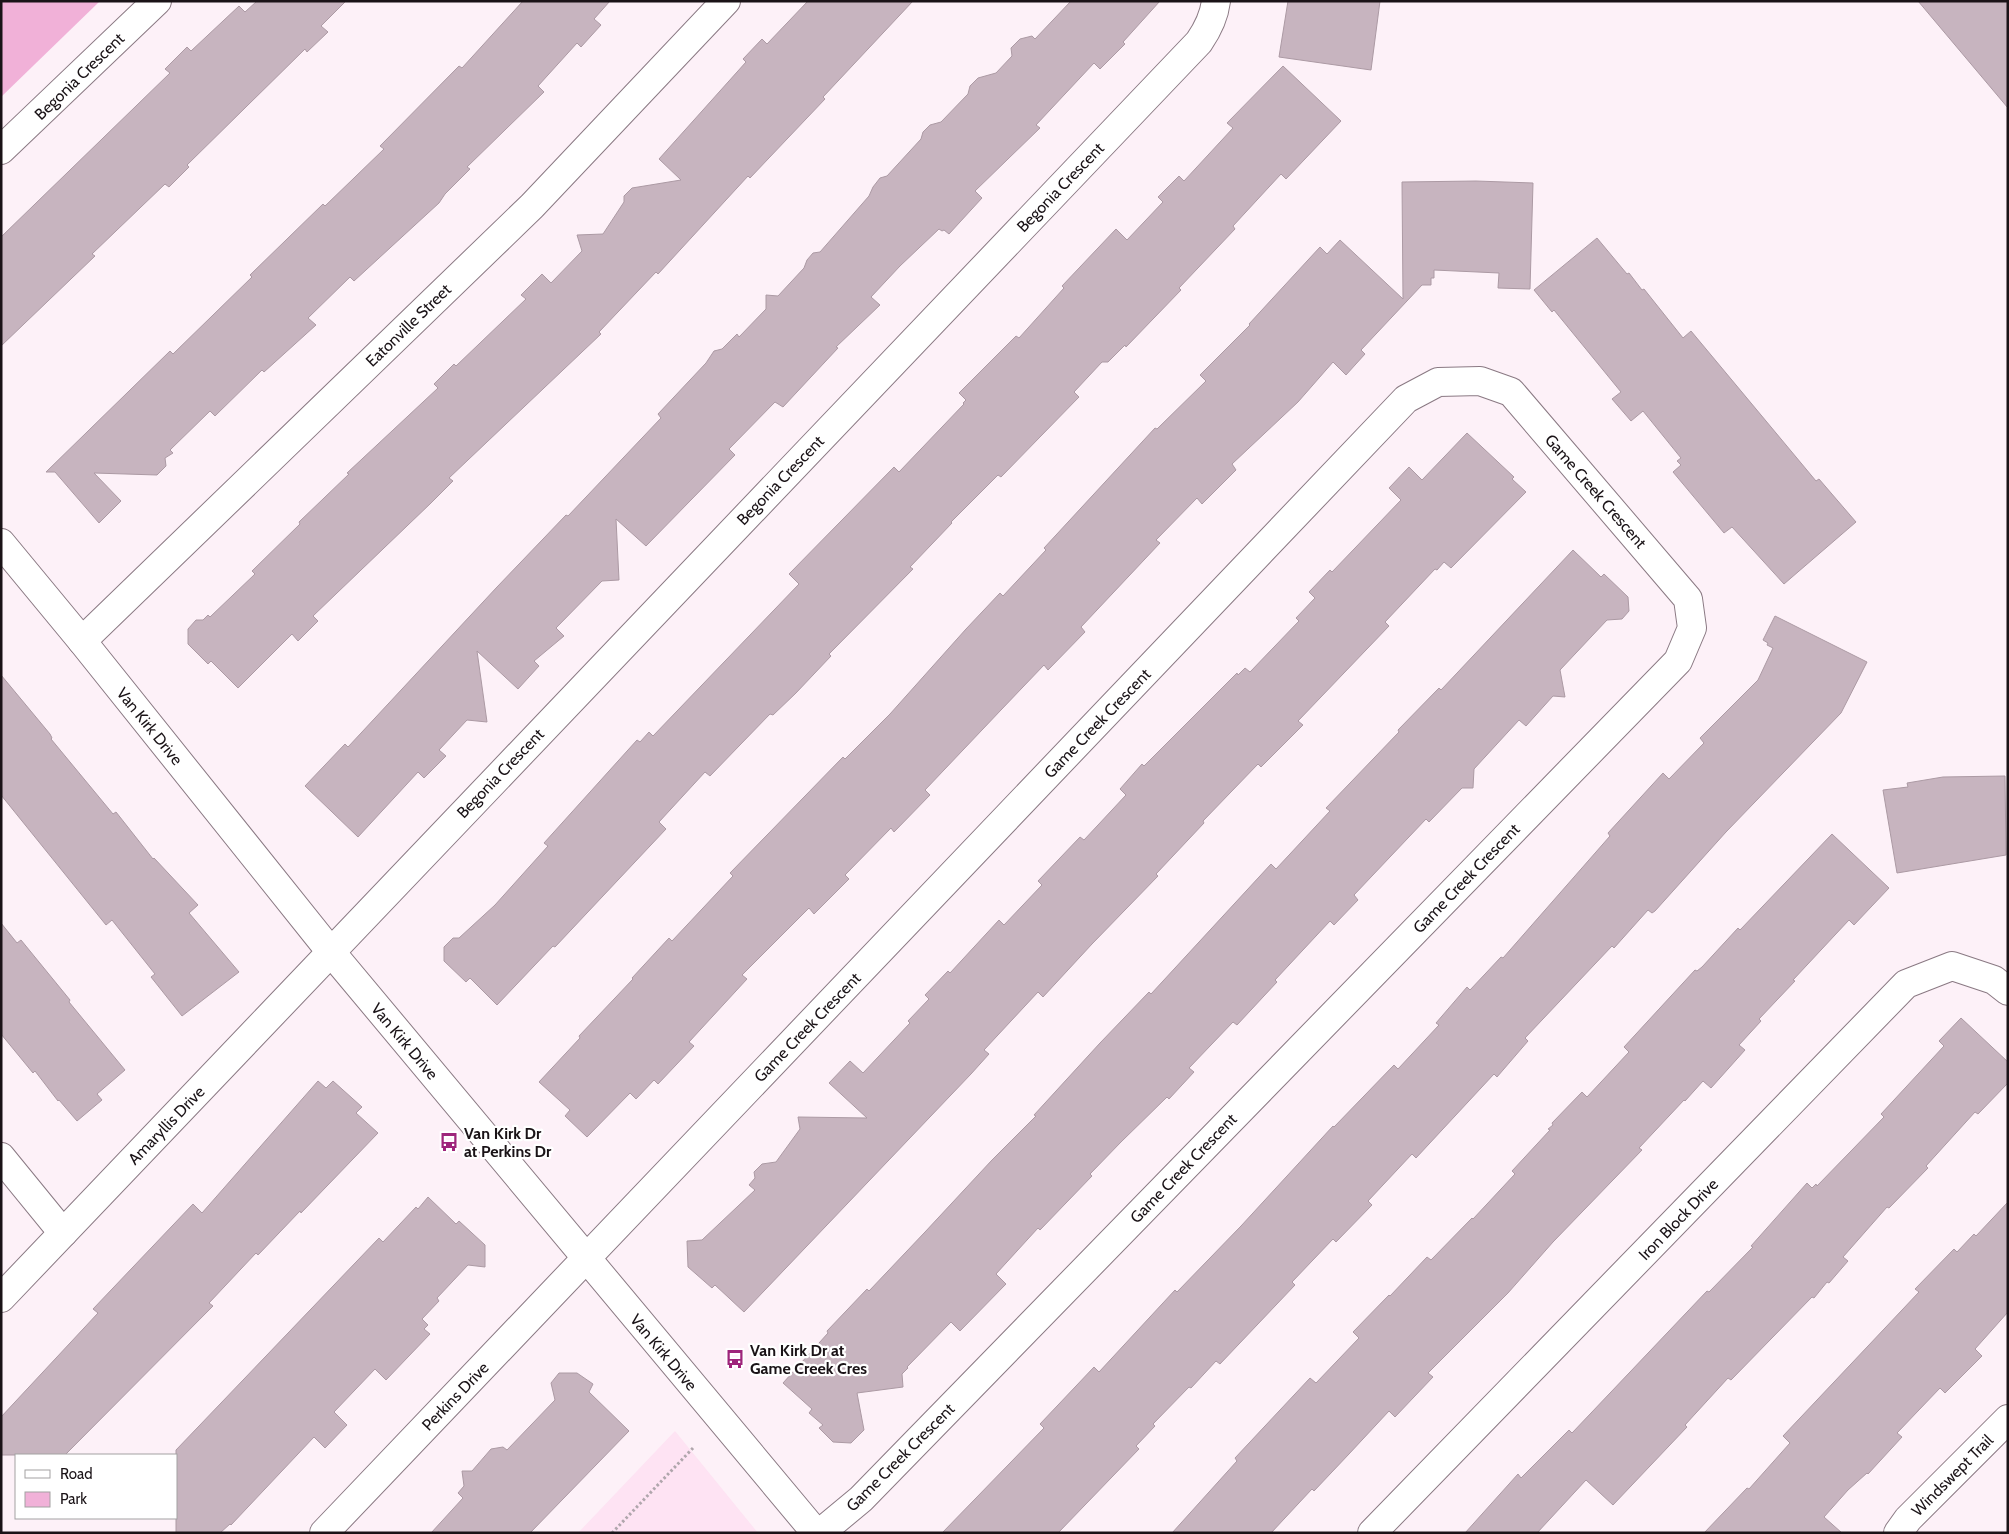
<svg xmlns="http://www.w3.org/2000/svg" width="2009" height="1534" font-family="Cabin,sans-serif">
	<rect width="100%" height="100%" fill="#fdf1f8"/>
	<path fill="#fee3f3" d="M 675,1431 L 758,1533 L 578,1533 Z"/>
	<path fill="#f1b1d8" d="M 1,1 L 100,1 L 1,97 Z"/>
	<g fill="#c7b4bf" stroke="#ac9aa4">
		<path d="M 257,1 L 346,1 L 321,26 L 328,32 L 307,52 L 305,49 L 187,165 L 189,167 L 169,187 L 165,184 L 92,254 L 95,256 L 1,346 L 1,237 L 170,73 L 165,69 L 187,47 L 191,51 L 239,6 L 245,12 Z"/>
		<path d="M 523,1 L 610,1 L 594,19 L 601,25 L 581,47 L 577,43 L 538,86 L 544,92 L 467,167 L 470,169 L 445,194 L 439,203 L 354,281 L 350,277 L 308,318 L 316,325 L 264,372 L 262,370 L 215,416 L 210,411 L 170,450 L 173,453 L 165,458 L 166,466 L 157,475 L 94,473 L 121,501 L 99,523 L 55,472 L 46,472 L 170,351 L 173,354 L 252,277 L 250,275 L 323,204 L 325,206 L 384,149 L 380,146 L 459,66 L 462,68 Z"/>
		<path d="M 808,1 L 913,1 L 823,97 L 825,99 L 750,178 L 748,176 L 658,274 L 656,272 L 599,332 L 601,334 L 449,478 L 453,481 L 431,503 L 313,616 L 318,621 L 298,641 L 292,634 L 238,688 L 211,661 L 208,664 L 188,644 L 188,629 L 196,620 L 203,620 L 208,615 L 210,617 L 255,574 L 252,571 L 300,524 L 299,522 L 349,474 L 347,473 L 438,388 L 434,384 L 454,364 L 456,366 L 526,299 L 521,295 L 542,274 L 551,283 L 582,251 L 577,235 L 603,234 L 624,202 L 624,196 L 632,188 L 681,180 L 659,159 L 746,62 L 743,59 L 762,39 L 767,44 Z"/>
		<path d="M 1071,1 L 1160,1 L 1123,42 L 1125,44 L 1100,69 L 1094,63 L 1036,125 L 1040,128 L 975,191 L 982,198 L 949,234 L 944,230 L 942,231 L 939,229 L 900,266 L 871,297 L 880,305 L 836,347 L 838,348 L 783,407 L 775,402 L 729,449 L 735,455 L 646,546 L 616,519 L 619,580 L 602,581 L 556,628 L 564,636 L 534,661 L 539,666 L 518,689 L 477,651 L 487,722 L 467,720 L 439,750 L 446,756 L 424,778 L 418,772 L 358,837 L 305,786 L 345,744 L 348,747 L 497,587 L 566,515 L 568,516 L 661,418 L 658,414 L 706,363 L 714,351 L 722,349 L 737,334 L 739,337 L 766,309 L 766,295 L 778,296 L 804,268 L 807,260 L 813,253 L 820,252 L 869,196 L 873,187 L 880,178 L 887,176 L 921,139 L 923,132 L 930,125 L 941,122 L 968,94 L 970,86 L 978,78 L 996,73 L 1012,56 L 1011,48 L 1020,39 L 1032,36 L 1035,39 Z"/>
		<path d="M 1288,1 L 1380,1 L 1371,70 L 1279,57 Z"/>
		<path d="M 1918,1 L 2008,1 L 2008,108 Z"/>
		<path d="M 1283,66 L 1341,121 L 1286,179 L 1281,174 L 1233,226 L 1235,229 L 1179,288 L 1181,290 L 1126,347 L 1125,345 L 1108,362 L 1102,362 L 1074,392 L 1079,397 L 1001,477 L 998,475 L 951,522 L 952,523 L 910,567 L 913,569 L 829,654 L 831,656 L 796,693 L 773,715 L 770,714 L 710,776 L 705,772 L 659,822 L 666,829 L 555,947 L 553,946 L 497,1005 L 470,978 L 466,982 L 444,961 L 444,947 L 453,938 L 459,938 L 495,905 L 548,846 L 544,843 L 637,740 L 640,742 L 649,732 L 653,736 L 799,584 L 789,574 L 894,467 L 899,472 L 964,404 L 963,403 L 966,400 L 959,393 L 1016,336 L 1019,338 L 1064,288 L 1062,286 L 1116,229 L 1127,240 L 1163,202 L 1158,197 L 1179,176 L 1184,181 L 1233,128 L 1227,123 Z"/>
		<path d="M 1476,181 L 1533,183 L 1530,289 L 1498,288 L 1499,273 L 1434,270 L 1434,278 L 1431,278 L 1431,285 L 1422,285 L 1361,350 L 1365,354 L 1346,375 L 1333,362 L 1298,402 L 1232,464 L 1236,470 L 1202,504 L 1197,498 L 1156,540 L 1160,543 L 1081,627 L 1085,632 L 1048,670 L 1044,665 L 1001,710 L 925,790 L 930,795 L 894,832 L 891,828 L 845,875 L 849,879 L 814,914 L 809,908 L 742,975 L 747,979 L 689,1042 L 694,1046 L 658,1084 L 654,1080 L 636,1099 L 630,1093 L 587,1137 L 565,1116 L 570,1110 L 539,1082 L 580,1038 L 579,1036 L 633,979 L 632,978 L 669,938 L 672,941 L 733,876 L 730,873 L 843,757 L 845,759 L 890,714 L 966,629 L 1000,593 L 1003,596 L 1046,550 L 1044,548 L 1155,428 L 1157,429 L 1206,381 L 1200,375 L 1250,325 L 1249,324 L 1320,247 L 1327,254 L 1340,240 L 1403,299 L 1402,182 Z"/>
		<path d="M 1597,238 L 1627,274 L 1629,273 L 1642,290 L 1644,289 L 1683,338 L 1691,331 L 1816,481 L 1819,479 L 1856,522 L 1784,584 L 1732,527 L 1724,533 L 1673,472 L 1681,465 L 1677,461 L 1681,458 L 1643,411 L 1631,421 L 1612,399 L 1621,392 L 1554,310 L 1552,312 L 1534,290 Z"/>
		<path d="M 1467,433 L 1514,477 L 1512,479 L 1526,492 L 1451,568 L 1444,562 L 1437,570 L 1435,569 L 1385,622 L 1389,626 L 1298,721 L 1303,725 L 1261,767 L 1258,764 L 1203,821 L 1204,823 L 1156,874 L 1158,876 L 1092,944 L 1043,997 L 1038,992 L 984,1050 L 989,1054 L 971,1074 L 744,1312 L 715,1285 L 712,1288 L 688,1267 L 687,1241 L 702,1240 L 755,1190 L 749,1185 L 755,1178 L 754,1172 L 762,1164 L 776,1162 L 800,1129 L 798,1117 L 867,1118 L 829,1083 L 850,1061 L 863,1073 L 910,1023 L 908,1021 L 929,999 L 925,995 L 948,971 L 950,973 L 999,920 L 1004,925 L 1042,885 L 1038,881 L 1080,837 L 1084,840 L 1126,795 L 1120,789 L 1142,764 L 1144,766 L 1237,673 L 1238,675 L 1245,668 L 1250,672 L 1299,621 L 1296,618 L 1315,598 L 1309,592 L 1330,570 L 1332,572 L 1401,500 L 1389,488 L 1409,467 L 1422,480 Z"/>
		<path d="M 1573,550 L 1601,577 L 1604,574 L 1628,597 L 1629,611 L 1622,619 L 1607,620 L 1560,670 L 1565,697 L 1553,696 L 1526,726 L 1519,720 L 1474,769 L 1473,788 L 1462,788 L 1429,822 L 1426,819 L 1354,895 L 1358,900 L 1334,925 L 1330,921 L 1275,980 L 1277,982 L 1237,1025 L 1233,1022 L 1189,1068 L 1194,1072 L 1169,1099 L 1167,1097 L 1121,1142 L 1090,1174 L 1092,1176 L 1040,1230 L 1038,1228 L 996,1274 L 1006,1284 L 960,1331 L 951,1322 L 907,1367 L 908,1368 L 902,1374 L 903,1387 L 857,1393 L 864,1430 L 851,1443 L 833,1442 L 819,1428 L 823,1425 L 809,1413 L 812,1409 L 783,1383 L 828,1333 L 827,1331 L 867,1289 L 869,1291 L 925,1232 L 992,1160 L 1036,1116 L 1034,1115 L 1100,1043 L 1149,992 L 1151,994 L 1271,864 L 1276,869 L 1330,811 L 1326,808 L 1399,732 L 1398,730 L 1439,688 L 1441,690 Z"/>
		<path d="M 1775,616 L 1867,662 L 1841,713 L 1726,832 L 1655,911 L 1652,913 L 1648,910 L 1614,948 L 1612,946 L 1525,1038 L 1528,1041 L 1497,1077 L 1494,1074 L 1416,1158 L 1412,1154 L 1368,1201 L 1372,1205 L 1336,1242 L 1333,1239 L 1292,1282 L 1295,1285 L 1220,1364 L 1216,1361 L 1191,1388 L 1189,1387 L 1153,1424 L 1155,1426 L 1136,1446 L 1139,1449 L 1058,1533 L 942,1533 L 1044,1428 L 1040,1424 L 1094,1367 L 1099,1372 L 1175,1290 L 1177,1292 L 1241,1226 L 1333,1126 L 1334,1127 L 1394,1065 L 1398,1069 L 1439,1025 L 1436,1023 L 1467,987 L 1470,990 L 1501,957 L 1503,958 L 1610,836 L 1608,833 L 1663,773 L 1669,779 L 1704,743 L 1700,738 L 1758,680 L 1773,648 L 1767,645 L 1768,643 L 1763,640 Z"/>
		<path d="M 1,675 L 50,734 L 52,738 L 51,739 L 113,814 L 116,812 L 153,859 L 154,858 L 198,905 L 189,913 L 239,972 L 182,1016 L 151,977 L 155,974 L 112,920 L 106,925 L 1,795 Z"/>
		<path d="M 2005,776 L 2006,855 L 1897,873 L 1883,790 L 1908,787 L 1907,783 L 1943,777 Z"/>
		<path d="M 1832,834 L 1889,888 L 1854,925 L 1849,920 L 1793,980 L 1795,981 L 1759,1019 L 1761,1021 L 1739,1045 L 1745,1050 L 1711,1088 L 1703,1081 L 1685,1101 L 1684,1100 L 1639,1148 L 1642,1150 L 1553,1242 L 1508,1293 L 1428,1373 L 1433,1377 L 1395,1417 L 1389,1411 L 1349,1454 L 1314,1491 L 1312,1489 L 1271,1533 L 1172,1533 L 1237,1461 L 1235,1458 L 1310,1378 L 1316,1383 L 1359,1338 L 1353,1332 L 1389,1295 L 1390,1296 L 1427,1257 L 1431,1260 L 1472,1218 L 1473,1219 L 1515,1174 L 1512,1171 L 1550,1130 L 1548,1129 L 1553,1125 L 1552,1123 L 1582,1092 L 1587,1097 L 1629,1052 L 1624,1047 L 1695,970 L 1697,971 L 1702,967 L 1738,928 L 1740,930 Z"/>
		<path d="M 1,923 L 17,943 L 21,940 L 70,1000 L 69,1002 L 125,1070 L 97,1094 L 102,1100 L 77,1121 L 59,1100 L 58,1101 L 35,1071 L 33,1073 L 1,1034 Z"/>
		<path d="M 1961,1018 L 2008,1062 L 2008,1083 L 1978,1114 L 1975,1112 L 1926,1166 L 1928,1168 L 1889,1208 L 1887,1207 L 1843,1257 L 1848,1261 L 1829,1283 L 1827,1282 L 1814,1298 L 1812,1297 L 1731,1380 L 1728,1378 L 1685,1425 L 1687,1427 L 1613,1505 L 1586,1480 L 1537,1533 L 1465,1533 L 1518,1474 L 1521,1478 L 1569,1430 L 1572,1433 L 1707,1291 L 1709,1292 L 1753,1247 L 1751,1246 L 1807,1183 L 1812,1188 L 1816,1184 L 1817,1186 L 1884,1117 L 1881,1114 L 1944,1046 L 1939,1041 Z"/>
		<path d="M 318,1081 L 326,1088 L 333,1081 L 362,1107 L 356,1113 L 378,1133 L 301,1213 L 300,1211 L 258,1255 L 256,1253 L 209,1303 L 213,1306 L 65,1455 L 1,1455 L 1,1417 L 98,1313 L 93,1309 L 193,1204 L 202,1213 Z"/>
		<path d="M 428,1197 L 456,1224 L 459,1221 L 485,1245 L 485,1267 L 468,1265 L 437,1298 L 439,1301 L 422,1319 L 428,1325 L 424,1329 L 430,1334 L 386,1380 L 375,1369 L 334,1412 L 347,1425 L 325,1448 L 314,1437 L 231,1525 L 230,1524 L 220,1533 L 176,1533 L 176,1450 L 379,1238 L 383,1242 L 416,1207 L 418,1209 Z"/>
		<path d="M 2008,1202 L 2008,1312 L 1975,1349 L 1982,1356 L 1945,1393 L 1940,1388 L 1897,1433 L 1902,1437 L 1868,1474 L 1867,1473 L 1848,1490 L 1824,1517 L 1842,1533 L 1704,1533 L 1747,1488 L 1749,1489 L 1790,1443 L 1783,1436 L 1919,1292 L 1915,1289 L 1954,1249 L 1957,1252 L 1974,1234 L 1976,1236 Z"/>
		<path d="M 559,1373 L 577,1373 L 593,1384 L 589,1392 L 629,1431 L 530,1533 L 431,1533 L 463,1498 L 458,1493 L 464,1486 L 462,1471 L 472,1471 L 491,1449 L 503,1447 L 507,1450 L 555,1400 L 551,1383 Z"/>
	</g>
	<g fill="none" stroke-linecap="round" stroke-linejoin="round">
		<g stroke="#8a7983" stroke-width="30">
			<g id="minor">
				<path d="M 1,150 L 157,1"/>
				<path d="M 1,543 L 82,641 L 331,952 L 816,1533"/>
				<path d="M 82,641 L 532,206 L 726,1"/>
				<path d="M 1,1157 L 63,1233"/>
				<path d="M 1,1298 L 1199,42 C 1208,29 1214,17 1216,1"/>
				<path d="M 324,1533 L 1406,399 L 1438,382 L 1480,381 L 1511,392 L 1688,599 L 1692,628 L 1678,661 L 861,1499 L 820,1533"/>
				<path d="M 1372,1533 L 1906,984 L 1952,966 L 1994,980 L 2008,991"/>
				<path d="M 1898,1533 L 1908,1519 L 2008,1419"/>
			</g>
		</g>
		<path stroke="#b0a6ac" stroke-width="3" stroke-dasharray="2.5 2.5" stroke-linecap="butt" d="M 612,1533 L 693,1448"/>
		<use href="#minor" stroke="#fff" stroke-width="28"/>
	</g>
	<defs>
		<g id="bus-bare" transform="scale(1.5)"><path d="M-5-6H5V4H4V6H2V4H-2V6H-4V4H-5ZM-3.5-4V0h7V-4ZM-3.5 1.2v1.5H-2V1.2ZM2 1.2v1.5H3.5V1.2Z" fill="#9e247b" stroke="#fff" stroke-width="2.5" paint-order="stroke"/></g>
	</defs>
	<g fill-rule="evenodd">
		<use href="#bus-bare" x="449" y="1142"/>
		<use href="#bus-bare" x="735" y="1359"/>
	</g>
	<g text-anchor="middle" stroke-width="4.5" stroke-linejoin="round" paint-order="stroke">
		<g font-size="16" fill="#1a1317" stroke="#fff">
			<text transform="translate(79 76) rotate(-44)" y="6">Begonia Crescent</text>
			<text transform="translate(1060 187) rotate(-46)" y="6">Begonia Crescent</text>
			<text transform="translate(408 325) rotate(-44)" y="6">Eatonville Street</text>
			<text transform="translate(780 480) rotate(-46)" y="6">Begonia Crescent</text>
			<text transform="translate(1596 491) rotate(49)" y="6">Game Creek Crescent</text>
			<text transform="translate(1097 723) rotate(-46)" y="6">Game Creek Crescent</text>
			<text transform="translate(150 726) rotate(51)" y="6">Van Kirk Drive</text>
			<text transform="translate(500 773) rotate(-46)" y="6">Begonia Crescent</text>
			<text transform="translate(1466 878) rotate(-46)" y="6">Game Creek Crescent</text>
			<text transform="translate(807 1027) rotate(-46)" y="6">Game Creek Crescent</text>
			<text transform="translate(405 1041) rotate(50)" y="6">Van Kirk Drive</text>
			<text transform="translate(166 1125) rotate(-46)" y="6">Amaryllis Drive</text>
			<text transform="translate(1183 1168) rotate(-46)" y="6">Game Creek Crescent</text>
			<text transform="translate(1678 1219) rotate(-46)" y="6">Iron Block Drive</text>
			<text transform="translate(664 1352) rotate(50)" y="6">Van Kirk Drive</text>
			<text transform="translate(455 1396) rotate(-46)" y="6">Perkins Drive</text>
			<text transform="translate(900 1457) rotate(-45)" y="6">Game Creek Crescent</text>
			<text transform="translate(1952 1475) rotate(-45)" y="6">Windswept Trail</text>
		</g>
		<g font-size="16" font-weight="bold" fill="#1a1317" stroke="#fff" text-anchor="start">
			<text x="464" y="1139">Van Kirk Dr<tspan x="464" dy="18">at Perkins Dr</tspan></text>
			<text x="750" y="1356">Van Kirk Dr at<tspan x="750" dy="18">Game Creek Cres</tspan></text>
		</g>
	</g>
	<rect width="2009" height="1534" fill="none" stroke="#1a1317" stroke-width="5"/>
	<rect x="15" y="1454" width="162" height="65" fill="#ffffff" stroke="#a3a1a2"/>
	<rect x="25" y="1470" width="25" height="8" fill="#ffffff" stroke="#a3a1a2"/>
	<text x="60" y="1479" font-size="15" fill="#1a1317">Road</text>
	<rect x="25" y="1492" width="25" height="15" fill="#f1b1d8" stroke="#a3a1a2"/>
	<text x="60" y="1504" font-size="15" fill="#1a1317">Park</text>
</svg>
